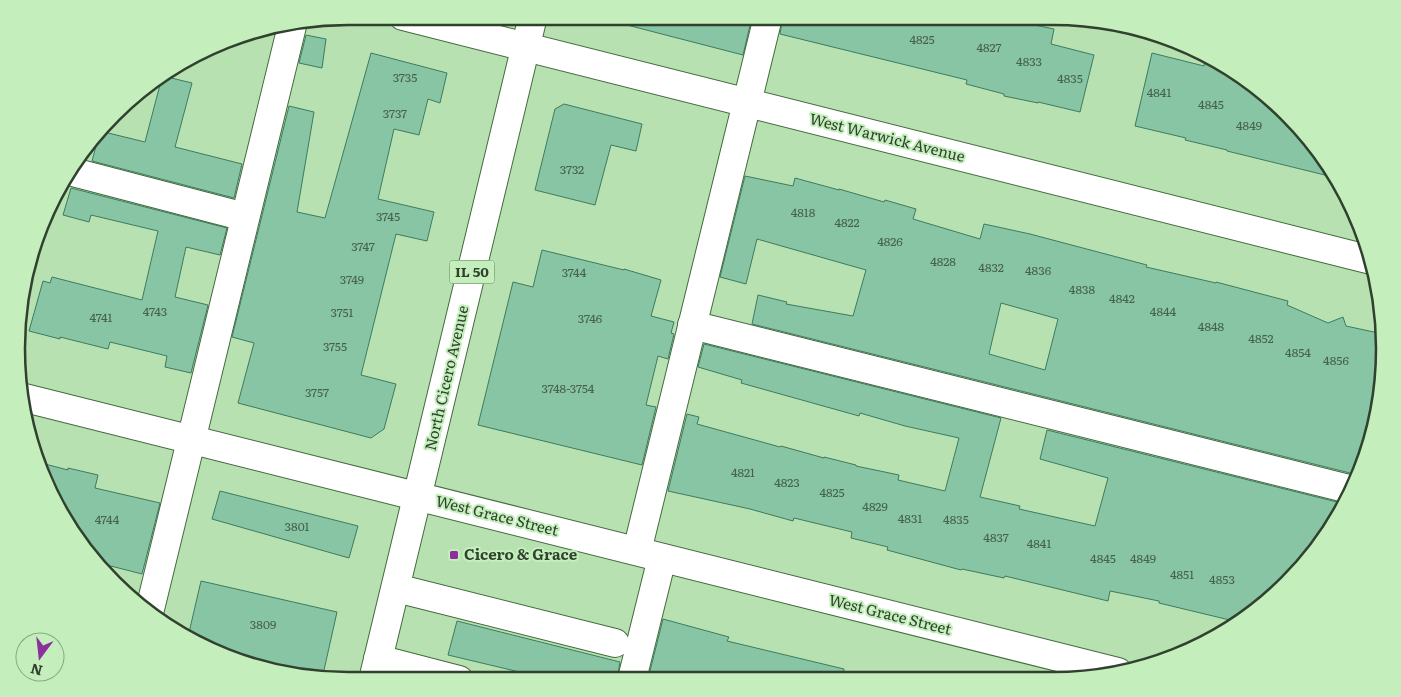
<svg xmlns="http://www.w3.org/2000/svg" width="1401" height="697" font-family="Literata,serif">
	<rect width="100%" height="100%" fill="#b7e1b1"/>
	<g fill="#87c5a5" stroke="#3e7b5e" fill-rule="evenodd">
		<path d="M 628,17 L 752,17 L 743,55 L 627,25 Z"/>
		<path d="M 783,17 L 1016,17 L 1015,21 L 1054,29 L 1051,44 L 1094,55 L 1080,112 L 1038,102 L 1038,103 L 1004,96 L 1004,94 L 966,84 L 967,80 L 780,34 Z"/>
		<path d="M 306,35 L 326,39 L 322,68 L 299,63 Z"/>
		<path d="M 371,53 L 447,73 L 440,103 L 428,99 L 419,135 L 394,129 L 378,199 L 434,212 L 427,241 L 396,234 L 361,375 L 396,384 L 384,429 L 371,438 L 238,403 L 254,343 L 232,337 L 289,106 L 314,112 L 297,212 L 325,218 Z"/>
		<path d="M 1152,53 L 1204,66 L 1205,59 L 1219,63 L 1255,85 L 1302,129 L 1337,178 L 1227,151 L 1227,150 L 1185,140 L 1186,138 L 1135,126 Z"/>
		<path d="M 163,76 L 192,83 L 175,147 L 242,164 L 234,198 L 92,161 L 100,131 L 145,142 L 162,77 Z"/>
		<path d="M 564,104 L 642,124 L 636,151 L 611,145 L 595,205 L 535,190 L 555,109 Z"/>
		<path d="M 745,176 L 793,186 L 795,178 L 839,190 L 839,189 L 884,202 L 885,200 L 916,209 L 913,219 L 980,239 L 984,224 L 1030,234 L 1147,265 L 1146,267 L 1216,283 L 1216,282 L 1288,301 L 1287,305 L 1328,323 L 1343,317 L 1346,326 L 1383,334 L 1384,370 L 1378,409 L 1367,453 L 1358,475 L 752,324 L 758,295 L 787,302 L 786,304 L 853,316 L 866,270 L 757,239 L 746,284 L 720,277 ZM 1001,303 L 1058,319 L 1045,370 L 989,354 Z"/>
		<path d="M 71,188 L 227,228 L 220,255 L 186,247 L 175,297 L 208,305 L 191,373 L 165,367 L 167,356 L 110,342 L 108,349 L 60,337 L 60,339 L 29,331 L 43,281 L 50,283 L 52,277 L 142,300 L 158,231 L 91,215 L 89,222 L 63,215 Z"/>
		<path d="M 542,250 L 624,270 L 624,269 L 661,280 L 651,316 L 674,322 L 671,333 L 674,334 L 668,359 L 658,356 L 646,405 L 656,407 L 642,465 L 478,425 L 513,282 L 533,287 Z"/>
		<path d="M 704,344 L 1001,418 L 980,497 L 1020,506 L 1019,509 L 1095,526 L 1108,478 L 1040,459 L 1047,430 L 1345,504 L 1302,567 L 1255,612 L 1238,622 L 1159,603 L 1159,601 L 1110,591 L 1108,601 L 1005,576 L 1004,578 L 962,569 L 961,570 L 887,550 L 888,547 L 851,538 L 852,532 L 794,518 L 793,521 L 750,509 L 668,491 L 687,414 L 699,417 L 697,424 L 780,447 L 781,446 L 824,458 L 824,457 L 856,465 L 856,466 L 899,475 L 898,480 L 945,491 L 959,438 L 905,426 L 860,413 L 859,416 L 741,383 L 742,380 L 698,367 Z"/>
		<path d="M 41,463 L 68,470 L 68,468 L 98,475 L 95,488 L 160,503 L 142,574 L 99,563 L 50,495 Z"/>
		<path d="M 220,491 L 358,526 L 349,558 L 212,519 Z"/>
		<path d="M 201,581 L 337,612 L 322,679 L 263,670 L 202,647 L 188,637 Z"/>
		<path d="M 663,619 L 729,637 L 727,641 L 844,669 L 843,679 L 648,679 Z"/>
		<path d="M 457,621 L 620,662 L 617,679 L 549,679 L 448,655 Z"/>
	</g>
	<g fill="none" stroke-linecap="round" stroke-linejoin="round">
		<g stroke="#446a3e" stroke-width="30">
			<g id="minor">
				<path d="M 403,16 L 1371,260"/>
				<path d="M 69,171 L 245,217"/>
				<path d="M 692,325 L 1353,490"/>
				<path d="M 21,397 L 1118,672"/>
				<path d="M 637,551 L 768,17"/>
				<path d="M 396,588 L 615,643"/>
				<path d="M 150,609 L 292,26"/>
				<path d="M 378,659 L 459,680"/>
				<path d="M 632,679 L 662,558"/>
			</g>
		</g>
		<g stroke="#446a3e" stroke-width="30">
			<path id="major" d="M 373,680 L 533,16"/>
		</g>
		<use href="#minor" stroke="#fff" stroke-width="28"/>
		<use href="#major" stroke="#fff" stroke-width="28"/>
	</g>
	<rect fill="#8c319c" stroke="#c4efbd" stroke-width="2" x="449" y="550" width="10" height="10" rx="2.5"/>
	<g text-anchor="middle" stroke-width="4" stroke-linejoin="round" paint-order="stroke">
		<g font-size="12" fill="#46624c">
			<text x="922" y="44">4825</text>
			<text x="989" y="52">4827</text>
			<text x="1029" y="66">4833</text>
			<text x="405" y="82">3735</text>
			<text x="1070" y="83">4835</text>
			<text x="1159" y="97">4841</text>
			<text x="1211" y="109">4845</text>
			<text x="395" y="118">3737</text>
			<text x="1249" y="130">4849</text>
			<text x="572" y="174">3732</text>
			<text x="803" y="217">4818</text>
			<text x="388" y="221">3745</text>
			<text x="847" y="227">4822</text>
			<text x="890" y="246">4826</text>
			<text x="363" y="251">3747</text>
			<text x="943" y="266">4828</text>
			<text x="991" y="272">4832</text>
			<text x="1038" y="275">4836</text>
			<text x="574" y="277">3744</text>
			<text x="352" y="284">3749</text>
			<text x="1082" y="294">4838</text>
			<text x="1122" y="303">4842</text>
			<text x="155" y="316">4743</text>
			<text x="1163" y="316">4844</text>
			<text x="342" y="317">3751</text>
			<text x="101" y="322">4741</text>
			<text x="590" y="323">3746</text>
			<text x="1211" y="331">4848</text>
			<text x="1261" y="343">4852</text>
			<text x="335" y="351">3755</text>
			<text x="1298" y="357">4854</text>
			<text x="1336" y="365">4856</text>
			<text x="568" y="393">3748-3754</text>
			<text x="317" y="397">3757</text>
			<text x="743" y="477">4821</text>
			<text x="787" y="487">4823</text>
			<text x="832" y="497">4825</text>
			<text x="875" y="511">4829</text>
			<text x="910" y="523">4831</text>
			<text x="107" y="524">4744</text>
			<text x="956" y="524">4835</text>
			<text x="297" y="531">3801</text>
			<text x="996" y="542">4837</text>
			<text x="1039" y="548">4841</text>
			<text x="1103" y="563">4845</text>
			<text x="1143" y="563">4849</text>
			<text x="1182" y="579">4851</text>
			<text x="1222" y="584">4853</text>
			<text x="263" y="629">3809</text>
		</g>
		<rect fill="#c4efbd" stroke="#5c7559" stroke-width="1" x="449.5" y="260.5" width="45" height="23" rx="4"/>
		<g font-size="14" font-weight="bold" fill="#30412e">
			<text x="472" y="277">IL 50</text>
		</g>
		<g font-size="15" fill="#30412e" stroke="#c4efbd">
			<text transform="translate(887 138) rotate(14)" y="5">West Warwick Avenue</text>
			<text transform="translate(447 378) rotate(-77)" y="5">North Cicero Avenue</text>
			<text transform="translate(497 516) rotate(14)" y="5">West Grace Street</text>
			<text transform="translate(890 615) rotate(14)" y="5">West Grace Street</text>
		</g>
		<g font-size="15" font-weight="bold" fill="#30412e" stroke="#c4efbd" text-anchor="start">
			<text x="464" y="560">Cicero &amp; Grace</text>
		</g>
	</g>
	<path d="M0 0H1401V697H0ZM348 25H1053A323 323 0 0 1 1376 348V349A323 323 0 0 1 1053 672H348A323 323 0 0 1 25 349V348A323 323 0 0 1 348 25Z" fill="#c4efbd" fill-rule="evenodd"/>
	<path fill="none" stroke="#30412e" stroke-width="2.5" d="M348 25H1053A323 323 0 0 1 1376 348V349A323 323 0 0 1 1053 672H348A323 323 0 0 1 25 349V348A323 323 0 0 1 348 25Z"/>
	<g transform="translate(40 657) rotate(195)"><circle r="24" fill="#c4efbd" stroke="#89a984"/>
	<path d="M0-4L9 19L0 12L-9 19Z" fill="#8c319c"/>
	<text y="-8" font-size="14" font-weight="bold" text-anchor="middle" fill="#30412e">N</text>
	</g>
</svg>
